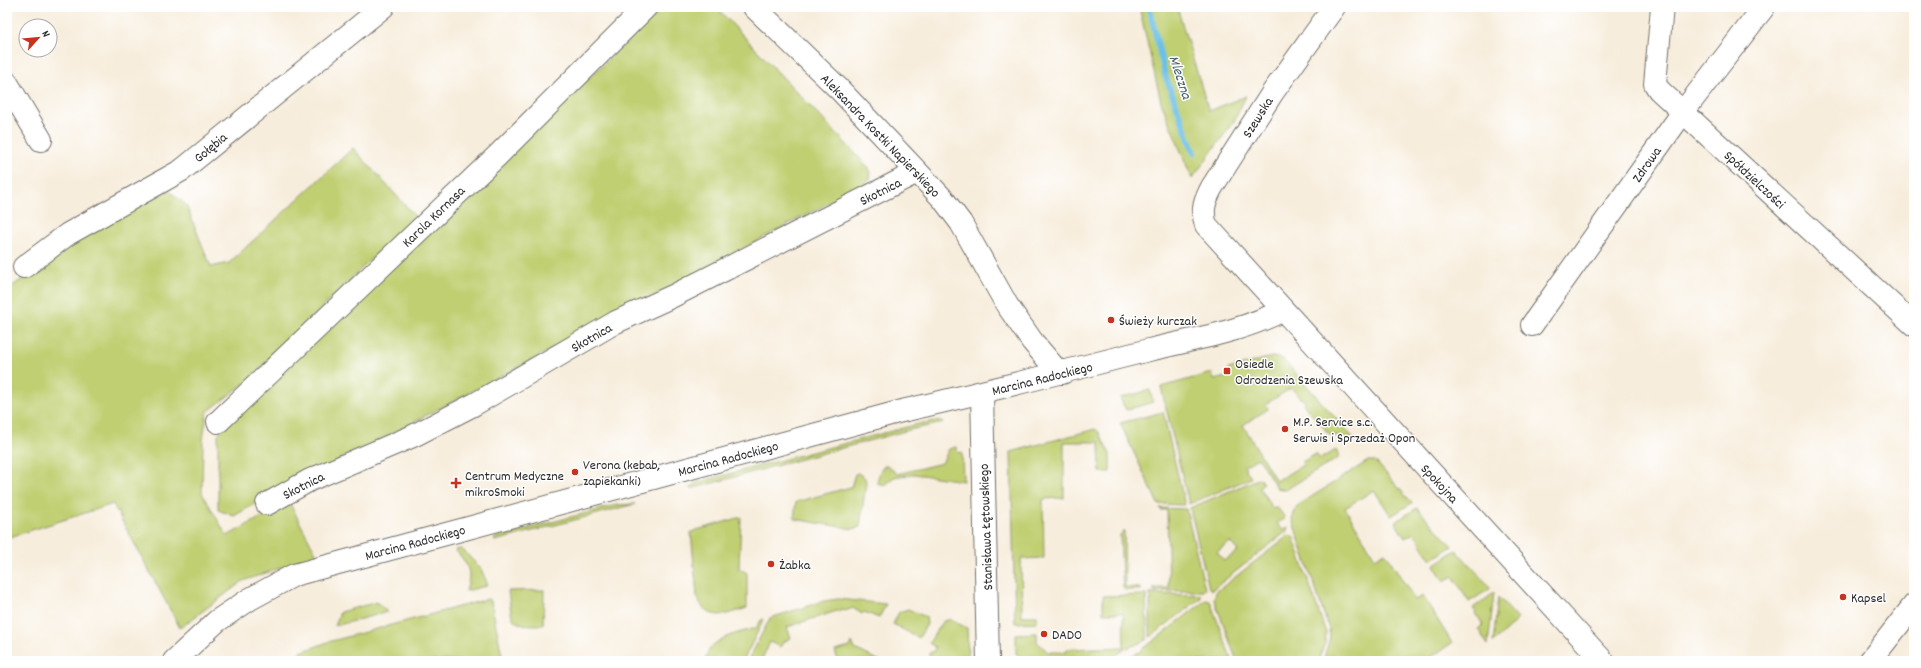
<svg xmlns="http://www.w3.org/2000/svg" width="1921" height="668" font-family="Dekko,sans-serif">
	<rect width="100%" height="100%" fill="#fff"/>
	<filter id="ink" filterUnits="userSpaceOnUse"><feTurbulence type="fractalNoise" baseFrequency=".025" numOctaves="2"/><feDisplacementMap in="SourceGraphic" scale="8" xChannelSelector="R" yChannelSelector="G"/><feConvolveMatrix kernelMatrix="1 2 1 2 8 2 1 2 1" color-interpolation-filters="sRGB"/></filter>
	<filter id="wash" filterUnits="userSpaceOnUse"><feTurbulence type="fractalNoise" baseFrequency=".012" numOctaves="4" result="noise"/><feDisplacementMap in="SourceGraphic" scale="16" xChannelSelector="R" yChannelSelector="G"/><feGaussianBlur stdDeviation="0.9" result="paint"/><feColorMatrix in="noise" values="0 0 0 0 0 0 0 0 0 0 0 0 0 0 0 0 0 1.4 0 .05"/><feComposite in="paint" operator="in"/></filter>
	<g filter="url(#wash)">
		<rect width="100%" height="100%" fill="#f7eddc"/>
		<g fill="#c0cf71" stroke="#767d4e" fill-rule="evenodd">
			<path d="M 663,7 L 716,7 L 869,168 L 871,173 L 870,180 L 861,186 L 410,424 L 265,498 L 234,516 L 218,510 L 218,434 Z"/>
			<path d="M 1139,7 L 1177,7 L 1209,111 L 1246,96 L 1234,121 L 1192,179 L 1161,102 Z"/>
			<path d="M 353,148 L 415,216 L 245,383 L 207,412 L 203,440 L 202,493 L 227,536 L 289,502 L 317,555 L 243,581 L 180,628 L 113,504 L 7,538 L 7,290 L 68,246 L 168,190 L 186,205 L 211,267 L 229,263 Z"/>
			<path d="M 1272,357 L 1283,359 L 1356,441 L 1329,434 L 1303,404 L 1305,402 L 1291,388 L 1266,404 L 1268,409 L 1243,425 L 1276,481 L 1303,465 L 1302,462 L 1316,454 L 1320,459 L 1336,450 L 1340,457 L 1285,490 L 1277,488 L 1258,458 L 1244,466 L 1251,478 L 1189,504 L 1161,387 L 1212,373 L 1214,380 L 1230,376 L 1228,369 Z"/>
			<path d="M 1150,390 L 1153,402 L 1126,410 L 1120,398 Z"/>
			<path d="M 1163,412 L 1185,505 L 1158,504 L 1120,423 Z"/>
			<path d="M 940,420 L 943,423 L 909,430 L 690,489 L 695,483 L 922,423 Z"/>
			<path d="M 1095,429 L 1098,431 L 1110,454 L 1110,472 L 1100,472 L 1099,442 L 1064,442 L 1064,498 L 1043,499 L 1044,558 L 1021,559 L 1022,616 L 1037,616 L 1037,622 L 1015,623 L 1011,452 Z"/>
			<path d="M 956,447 L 958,453 L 962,452 L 963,481 L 915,474 L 894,477 L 884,485 L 877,483 C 879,475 879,468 887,465 L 897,474 L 942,463 L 949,449 Z"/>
			<path d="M 1368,461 L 1373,461 L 1377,463 L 1412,503 L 1391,516 L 1374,490 L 1345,508 L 1375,558 L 1385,552 L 1415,600 L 1423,596 L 1452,643 L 1425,661 L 1388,661 L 1386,658 L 1381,661 L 1323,661 L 1330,637 L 1329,629 L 1292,519 L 1297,506 Z"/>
			<path d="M 858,473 L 865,478 L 866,483 L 860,527 L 853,529 L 794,519 L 796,502 L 851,487 L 855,474 Z"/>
			<path d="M 1260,478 L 1263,484 L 1259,487 L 1273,509 L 1277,507 L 1285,518 L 1277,523 L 1282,530 L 1288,527 L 1287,531 L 1212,590 L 1209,588 L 1190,508 ZM 1230,542 L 1238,551 L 1224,561 L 1217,552 Z"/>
			<path d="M 635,504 L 495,541 L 494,540 L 496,537 L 616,505 Z"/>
			<path d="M 1160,508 L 1186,509 L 1205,589 L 1203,591 L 1154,591 L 1154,588 L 1169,588 L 1167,510 L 1161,510 Z"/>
			<path d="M 1417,508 L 1452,546 L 1431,560 L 1414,533 L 1405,538 L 1395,522 Z"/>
			<path d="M 741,517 L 739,568 L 747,573 L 747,608 C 725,615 707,623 697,596 L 691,532 Z"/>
			<path d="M 1124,530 L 1125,587 L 1140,588 L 1140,590 L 1125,590 L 1123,588 L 1120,535 Z"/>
			<path d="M 1289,535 L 1293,536 L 1326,633 L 1325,643 L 1318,661 L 1237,661 L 1214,599 L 1216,592 Z"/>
			<path d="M 460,549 L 463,550 L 481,569 L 487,583 L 486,586 L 466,591 C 472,572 469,565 455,550 Z"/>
			<path d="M 1456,550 L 1491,588 L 1469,602 L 1453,576 L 1444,581 L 1434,565 Z"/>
			<path d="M 544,590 L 543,625 C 508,625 513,623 508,591 Z"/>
			<path d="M 1494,593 L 1488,645 L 1478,629 L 1483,625 L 1473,608 Z"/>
			<path d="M 1150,594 L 1201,595 L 1201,598 L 1150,637 Z"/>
			<path d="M 1146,595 L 1147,640 L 1125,649 L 1109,661 L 1031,661 L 1016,654 L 1016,634 L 1037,633 L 1037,642 L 1048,652 L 1067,652 L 1067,649 L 1124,647 L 1123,613 L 1103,613 L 1103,596 Z"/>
			<path d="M 1498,597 L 1518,619 L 1493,643 Z"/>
			<path d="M 488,599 L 491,601 L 503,661 L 287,661 L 301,652 L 328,642 Z"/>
			<path d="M 838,599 L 886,604 L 879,618 L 864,612 L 862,614 L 853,608 L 845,611 L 843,609 L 787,627 L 791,638 L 783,642 L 780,647 L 770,642 L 761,661 L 748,661 L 770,618 L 824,601 Z"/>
			<path d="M 1206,600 L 1210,601 L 1232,661 L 1122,660 L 1139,652 Z"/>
			<path d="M 377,602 L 387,612 L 335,626 L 340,612 Z"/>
			<path d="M 908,609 L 926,617 L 927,624 L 919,638 L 893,624 L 899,612 Z"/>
			<path d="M 764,619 L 743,661 L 705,661 C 709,637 737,634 756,628 L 761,620 Z"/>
			<path d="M 947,620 L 951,620 L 967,628 L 968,657 L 957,661 L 932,661 L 929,653 L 934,651 L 935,647 L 929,643 L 942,622 Z"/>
			<path d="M 852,642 L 855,649 L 880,661 L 838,661 L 835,651 L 850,647 Z"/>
		</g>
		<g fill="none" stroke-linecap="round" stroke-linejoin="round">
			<path stroke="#6ac0e7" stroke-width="6" d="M 1149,7 L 1165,75 L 1194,153"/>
		</g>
	</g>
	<g filter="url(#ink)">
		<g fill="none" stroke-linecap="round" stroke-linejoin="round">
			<g stroke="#726f69" stroke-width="24">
				<g id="minor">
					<path d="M 754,7 L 839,89 L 943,199 L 961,223 L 1007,305 L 1032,341 L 1054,367 L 1062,373"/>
					<path d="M 1334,7 L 1273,92 L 1212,187 C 1205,200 1201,210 1206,225 L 1603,661"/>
					<path d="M 1662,7 L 1655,84 L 1659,90 L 1914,325"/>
					<path d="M 7,83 L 41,140"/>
					<path d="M 24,267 L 68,234 L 182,170 L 383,7"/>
					<path d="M 1532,325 L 1683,112 L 1764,7"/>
					<path d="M 982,393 L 988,661"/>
					<path d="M 218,422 L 498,155 L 646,7"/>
					<path d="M 267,504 L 310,480 L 413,436 L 475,404 L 616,322 L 673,296 L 917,172"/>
					<path d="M 174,661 L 217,621 L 250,599 L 294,575 L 902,411 C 985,392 1067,371 1149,350 C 1193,339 1242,332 1283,310"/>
					<path d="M 1870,661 L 1914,605"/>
				</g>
			</g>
			<use href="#minor" stroke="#fff" stroke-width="22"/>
		</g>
	</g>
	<g fill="#c8321e" stroke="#fff" stroke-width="1.5">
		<circle cx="1111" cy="320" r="4"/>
		<rect x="1223" y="367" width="8" height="8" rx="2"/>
		<circle cx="1285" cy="429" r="4"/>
		<circle cx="575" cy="472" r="4"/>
		<path d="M454 477h4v4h4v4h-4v4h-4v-4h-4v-4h4z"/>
		<circle cx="771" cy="564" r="4"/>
		<circle cx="1843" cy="597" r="4"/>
		<circle cx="1044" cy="634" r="4"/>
	</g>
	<g text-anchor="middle" stroke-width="3" stroke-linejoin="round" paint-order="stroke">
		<g font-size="14" fill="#2b2b2b" stroke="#fff">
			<text transform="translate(1257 117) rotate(-58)" y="5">Szewska</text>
			<text transform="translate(881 135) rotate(46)" y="5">Aleksandra Kostki Napierskiego</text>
			<text transform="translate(210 147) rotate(-40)" y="5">Gołębia</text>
			<text transform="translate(1646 164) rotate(-55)" y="5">Zdrowa</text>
			<text transform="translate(1755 179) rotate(43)" y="5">Spółdzielczości</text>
			<text transform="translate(880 191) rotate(-27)" y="5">Skotnica</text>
			<text transform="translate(433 216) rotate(-44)" y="5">Karola Kornasa</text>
			<text transform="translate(591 337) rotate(-30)" y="5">Skotnica</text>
			<text transform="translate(1042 378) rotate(-14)" y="5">Marcina Radockiego</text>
			<text transform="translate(728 458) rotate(-15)" y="5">Marcina Radockiego</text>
			<text transform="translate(1440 483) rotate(47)" y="5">Spokojna</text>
			<text transform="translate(303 485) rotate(-27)" y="5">Skotnica</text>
			<text transform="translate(985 527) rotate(-92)" y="5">Stanisława Łętowskiego</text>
			<text transform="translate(415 542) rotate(-15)" y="5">Marcina Radockiego</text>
		</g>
		<g font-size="14" fill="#2b2b2b" stroke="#fff" text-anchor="start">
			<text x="1119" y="325">Świeży kurczak</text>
			<text x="1235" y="368">Osiedle<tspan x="1235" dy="16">Odrodzenia Szewska</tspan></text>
			<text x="1293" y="426">M.P. Service s.c.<tspan x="1293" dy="16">Serwis i Sprzedaż Opon</tspan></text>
			<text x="583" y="469">Verona (kebab,<tspan x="583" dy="16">zapiekanki)</tspan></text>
			<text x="465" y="480">Centrum Medyczne<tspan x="465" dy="16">mikroSmoki</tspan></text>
			<text x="779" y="569">Żabka</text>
			<text x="1851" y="602">Kapsel</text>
			<text x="1052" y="639">DADO</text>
		</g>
		<g font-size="15" font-style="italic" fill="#415f6d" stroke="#fff">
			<text transform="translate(1181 77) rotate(72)" y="5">Mleczna</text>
		</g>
	</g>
	<rect width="1921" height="668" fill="none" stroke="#fff" stroke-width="24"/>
	<g transform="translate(38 38) rotate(63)"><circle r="19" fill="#ffffff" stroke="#aaaaaa"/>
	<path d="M0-3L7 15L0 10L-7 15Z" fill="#c8321e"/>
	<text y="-6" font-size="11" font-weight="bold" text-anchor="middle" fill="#2b2b2b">N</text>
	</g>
</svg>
